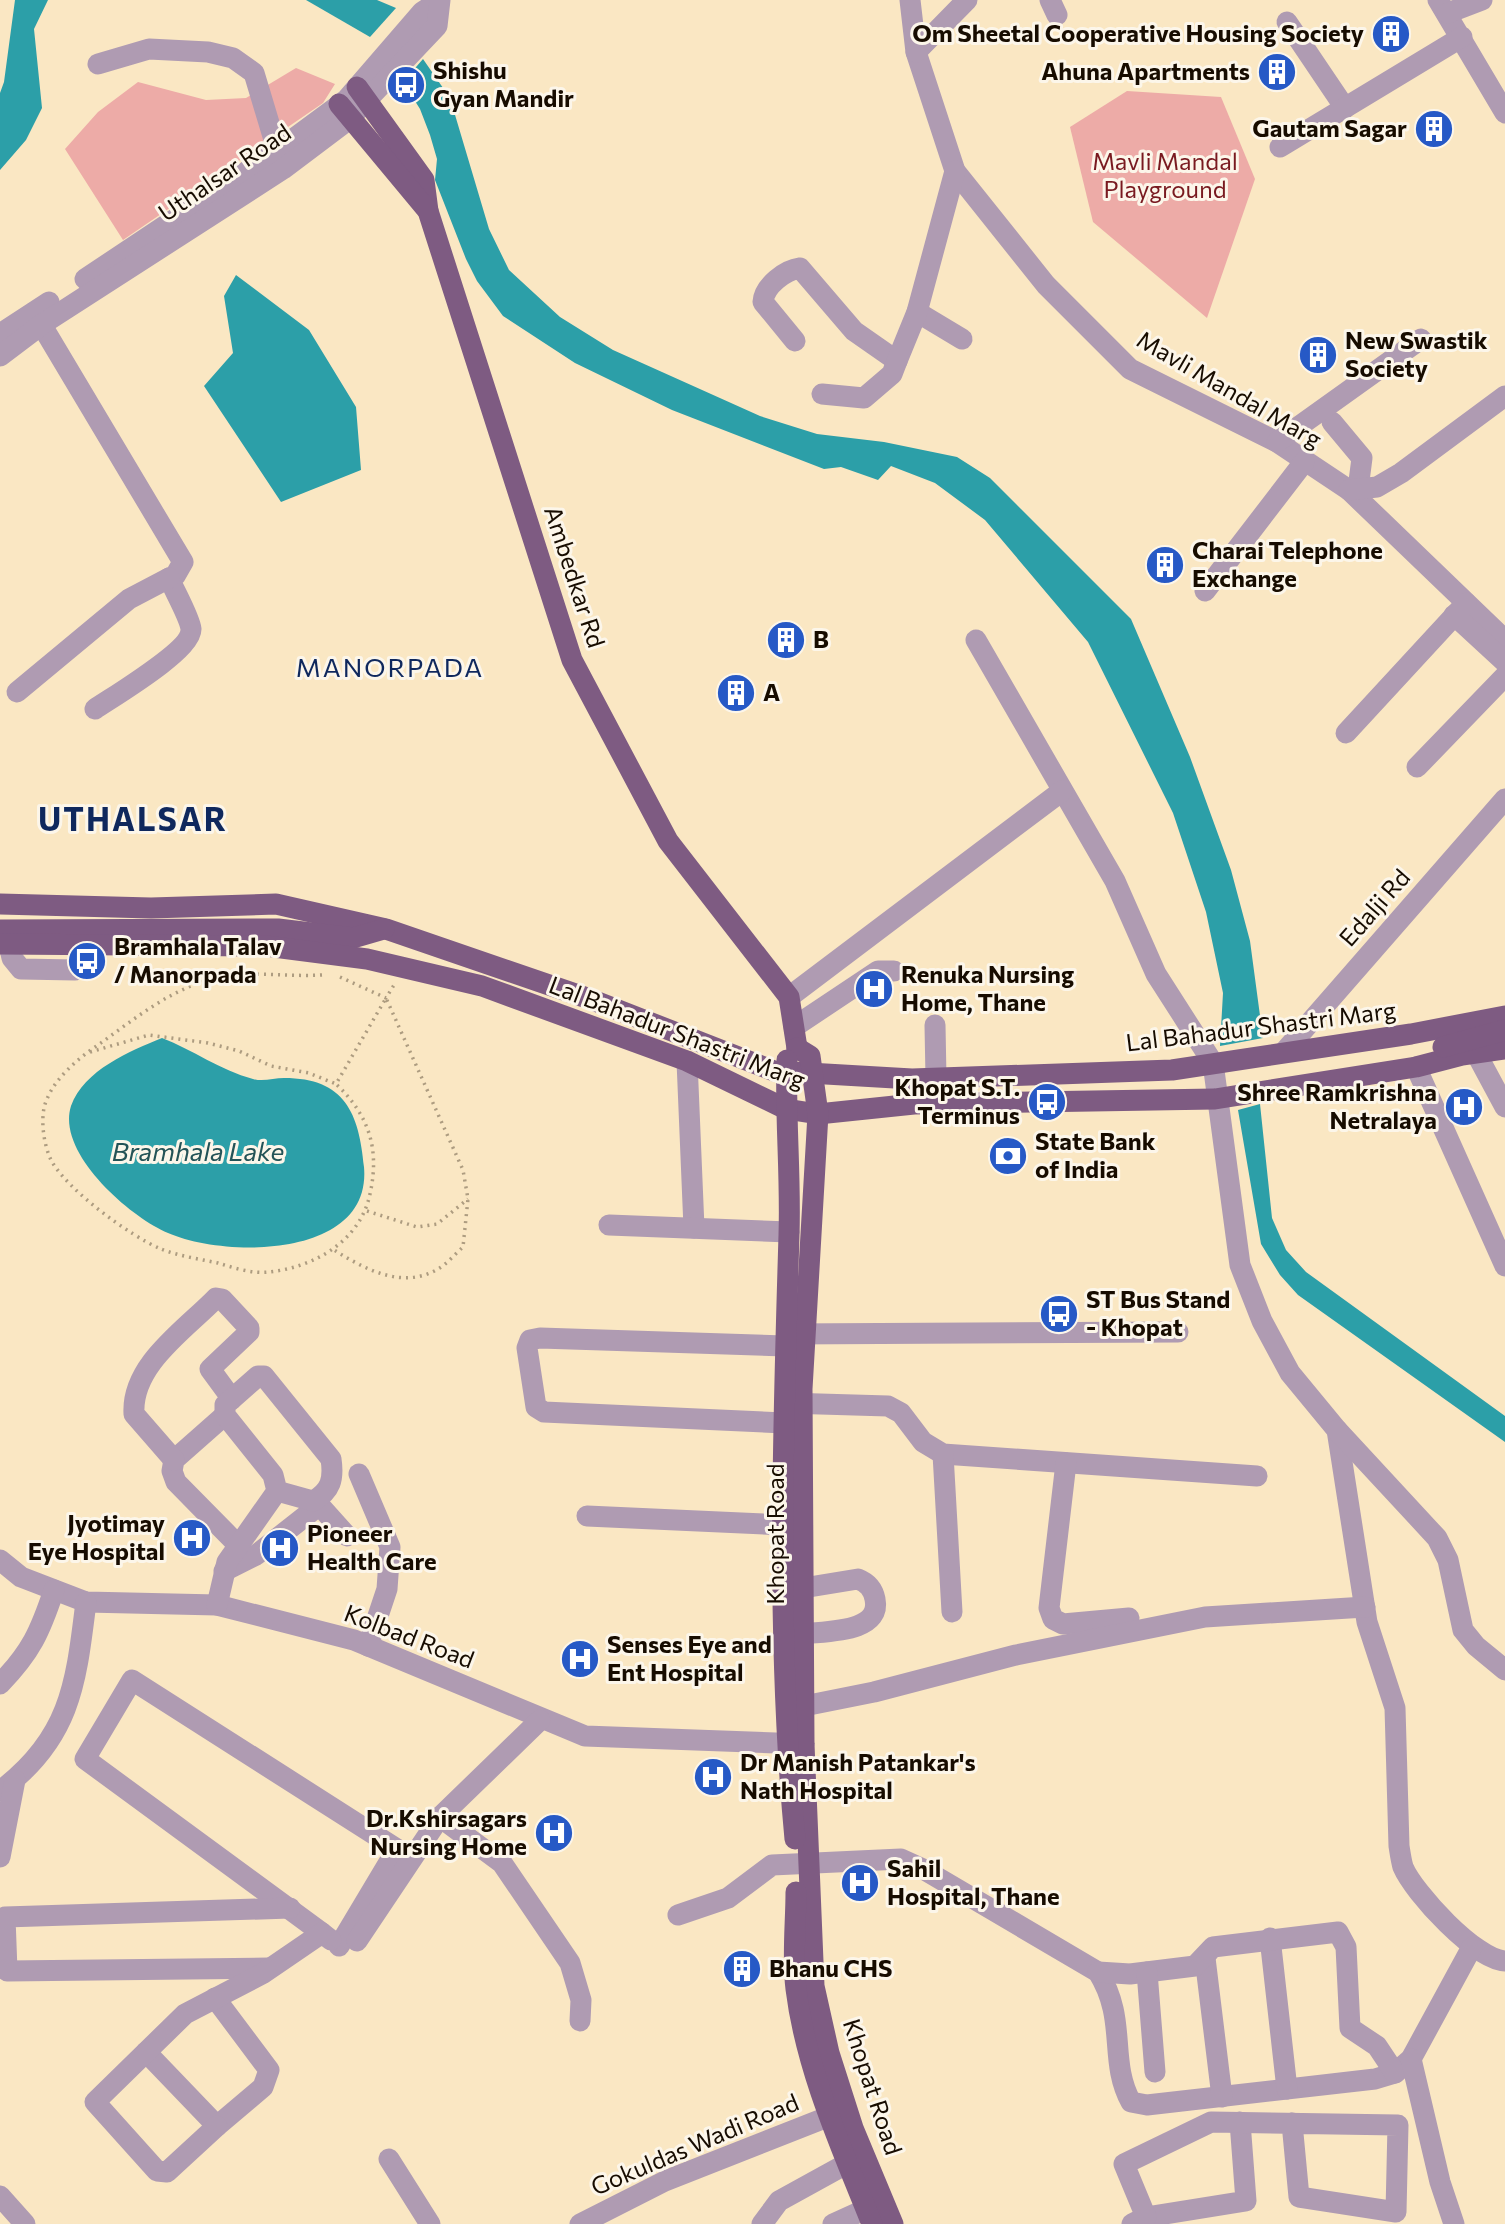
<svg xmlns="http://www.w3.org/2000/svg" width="1505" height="2224" font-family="Commissioner,sans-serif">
	<rect width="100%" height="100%" fill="#fae7c3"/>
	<g fill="#edaba7">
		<path d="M 296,68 L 335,84 L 323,103 L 123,240 L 65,149 L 98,112 L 138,82 L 206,100 L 246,98 Z"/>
		<path d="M 1127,91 L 1221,97 L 1255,179 L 1207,318 L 1093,222 L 1070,127 Z"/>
	</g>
	<g fill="#2c9fa8">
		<path d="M 15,0 L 48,0 L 34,29 L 42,108 L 26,140 L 0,170 L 0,93 L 4,82 Z"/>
		<path d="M 306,0 L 377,0 L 396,8 L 370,37 Z"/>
		<path d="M 423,59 L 450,98 L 489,229 L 509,270 L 560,317 L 613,350 L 760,416 L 817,434 L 884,442 L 957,457 L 990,478 L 1131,619 L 1190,757 L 1231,870 L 1250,941 L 1263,1038 L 1220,1046 L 1223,993 L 1206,912 L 1173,813 L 1088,642 L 985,520 L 935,483 L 891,466 L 878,480 L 841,467 L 824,469 L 672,410 L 575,363 L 503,316 L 477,281 L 466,259 L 435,180 L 437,159 L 430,135 L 420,109 L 403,82 Z"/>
		<path d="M 236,275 L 309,330 L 356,407 L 361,470 L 281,502 L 204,386 L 233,353 L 224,296 Z"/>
		<path d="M 162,1038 C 193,1050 220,1070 253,1079 C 263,1082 274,1078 284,1078 C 345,1078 359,1113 364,1167 C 372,1259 225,1258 168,1233 C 130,1217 56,1153 71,1106 C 84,1070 130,1051 162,1038 Z"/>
		<path d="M 1260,1104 L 1272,1218 L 1286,1250 L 1306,1272 L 1505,1416 L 1505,1442 L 1298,1295 L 1280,1275 L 1261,1244 L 1238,1110 Z"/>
	</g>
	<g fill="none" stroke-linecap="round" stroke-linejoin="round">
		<g stroke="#ad9c80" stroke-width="3.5" stroke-dasharray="2 5" stroke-linecap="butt">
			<path d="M 322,975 C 289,977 255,971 222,977 C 175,985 136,1018 98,1045 C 77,1059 50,1082 44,1108 C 41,1124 44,1145 51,1160 C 67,1190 130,1236 161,1249 C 179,1256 199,1259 218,1263 C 234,1268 253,1274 269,1272 C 315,1267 360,1241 370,1194 C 380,1149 369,1115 336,1084 L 386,998 L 463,1170 L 468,1199 L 463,1247 C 455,1254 447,1264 438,1269 C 402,1290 365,1269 334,1250"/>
			<path d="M 340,977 L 386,998 L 394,985"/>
			<path d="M 90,1052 L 149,1035 L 208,1043 L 239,1051 L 271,1066 L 309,1073 L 336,1084"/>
			<path d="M 367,1211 L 417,1227 L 437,1224 L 468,1199"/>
		</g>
		<g stroke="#af9bb2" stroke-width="21">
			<path d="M 910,0 L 916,52 L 955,171 L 1046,285 L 1130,369 L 1277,442 L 1349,490 L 1505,640"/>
			<path d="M 1050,0 L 1057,15"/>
			<path d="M 1438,0 L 1505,113"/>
			<path d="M 1448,13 L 1482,0"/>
			<path d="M 1287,22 L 1345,108"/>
			<path d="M 916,52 L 967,0"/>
			<path d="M 98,64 L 149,49 L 208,52 L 233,58 L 254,73 L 281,163"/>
			<path d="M 1280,147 L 1462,37"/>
			<path d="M 85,279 L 277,151 L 346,100 L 422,12 L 439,1"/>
			<path d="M 917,312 L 962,339"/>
			<path d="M 35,314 L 183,562 L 175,576 L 169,578 C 174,590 190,618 191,629 C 192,650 114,696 95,709"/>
			<path d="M 0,334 L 49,302"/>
			<path d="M 795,341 L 763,302 C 764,286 785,270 800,268 L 854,331 L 897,361"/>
			<path d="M 0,356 L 41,325 L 283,169 L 348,120 L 437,26 L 440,0"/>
			<path d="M 822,394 L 864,398 L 892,374 L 897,361 L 917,312 L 955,171"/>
			<path d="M 1332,422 L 1362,458 L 1358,489"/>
			<path d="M 1277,442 L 1421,339"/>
			<path d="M 1349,490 L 1377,487 L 1401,473 L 1505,396"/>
			<path d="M 1205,591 L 1304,462"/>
			<path d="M 1454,615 L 1505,662"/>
			<path d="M 976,640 L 1115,881 L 1156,974 L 1213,1063 L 1240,1265 L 1262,1321 L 1290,1373 L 1337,1430 L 1367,1622 L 1395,1708 L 1399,1846 C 1400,1852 1401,1860 1403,1867 C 1414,1893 1476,1960 1505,1961"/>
			<path d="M 17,692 L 129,599 L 169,578"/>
			<path d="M 1346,733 L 1466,603"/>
			<path d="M 1417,767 L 1505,676"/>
			<path d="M 9,945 L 12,958 L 21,969 L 75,970 L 90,946"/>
			<path d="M 789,997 L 1062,791"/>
			<path d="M 935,1025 L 936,1078"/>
			<path d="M 794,1027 L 878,971 L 894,971"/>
			<path d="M 1285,1051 L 1505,799"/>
			<path d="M 1476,1053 L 1505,1107"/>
			<path d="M 687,1061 L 694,1228"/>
			<path d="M 1416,1067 L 1505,1266"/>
			<path d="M 609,1225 L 789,1232"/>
			<path d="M 788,1334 L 1178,1332"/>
			<path d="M 786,1403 L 888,1406 L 901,1413 L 923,1442 L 943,1454 L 1257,1476"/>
			<path d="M 225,1415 L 174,1460 L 172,1471 L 176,1482 L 238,1545"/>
			<path d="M 784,1423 L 544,1412 L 536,1407 L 527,1348 L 530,1340 L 540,1338 L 785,1346"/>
			<path d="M 1337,1430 L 1437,1538 L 1448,1560 L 1463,1630 L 1476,1646 L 1505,1670"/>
			<path d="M 943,1454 L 952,1612"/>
			<path d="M 174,1460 L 134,1414 C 131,1365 185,1330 216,1298 L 222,1299 L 249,1328 L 249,1332 L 210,1369 L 232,1399"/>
			<path d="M 1066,1463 L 1049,1608 L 1053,1619 L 1063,1624 L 1129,1618"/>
			<path d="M 359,1474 L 390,1547 L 387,1589 L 368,1646"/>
			<path d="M 587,1516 L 784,1525"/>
			<path d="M 0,1560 L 21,1577 L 86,1602 L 217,1605 L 354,1640 L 585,1736 L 804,1744"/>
			<path d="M 224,1571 L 256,1555 L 317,1507 L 321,1507 L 347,1536"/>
			<path d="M 803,1588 L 858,1579 C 868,1583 873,1589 875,1599 C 882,1633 826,1631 803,1634"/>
			<path d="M 217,1605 L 227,1562 L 277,1491 L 273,1475 L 225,1415 L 225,1405 L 258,1376 L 264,1376 L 331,1459 C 334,1479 331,1491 313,1501 L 277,1491"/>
			<path d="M 0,1684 C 31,1652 40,1632 54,1590"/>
			<path d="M 804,1706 L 874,1692 L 1016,1655 L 1205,1617 L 1365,1607"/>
			<path d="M 0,1791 C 71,1738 76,1683 86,1602"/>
			<path d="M 440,1817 L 502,1863 L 570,1963 L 581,2000 L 580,2021"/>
			<path d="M 0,1857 L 15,1780"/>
			<path d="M 678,1915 L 728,1898 L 772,1865 L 901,1859 L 923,1869 L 1098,1972 C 1128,2020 1108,2060 1131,2102 L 1147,2105 L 1375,2079 L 1395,2073 L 1411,2059 L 1472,1947"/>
			<path d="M 322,1933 L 85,1759 L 132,1680 L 397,1849 L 339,1946"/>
			<path d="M 1270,1938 L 1287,2089"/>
			<path d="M 357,1941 L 440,1817 L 540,1720"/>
			<path d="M 1205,1958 L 1222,2097"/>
			<path d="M 269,1968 L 7,1971 L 5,1917 L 290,1908"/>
			<path d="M 1098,1972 L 1130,1974 L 1195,1966 L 1213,1947 L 1338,1932 L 1346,1947 L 1350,2028 L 1377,2046 L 1395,2073"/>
			<path d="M 1147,1972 L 1155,2072"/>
			<path d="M 146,2052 L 217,2126 L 263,2087 L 269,2070 L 215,1998"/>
			<path d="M 1411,2059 L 1440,2182 L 1454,2224"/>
			<path d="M 217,2126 L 167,2172 L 157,2171 L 95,2102 L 185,2014 L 262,1974 L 322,1933 L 331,1940"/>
			<path d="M 389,2159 L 430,2224"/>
			<path d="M 0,2196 L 25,2224"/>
			<path d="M 1146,2217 L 1246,2201 L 1240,2122"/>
			<path d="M 580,2224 L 665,2181 L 830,2116"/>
			<path d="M 762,2224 L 779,2201 L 848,2163"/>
			<path d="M 833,2224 L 866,2209"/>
			<path d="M 1132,2224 L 1146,2217 L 1124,2164 L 1211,2122 L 1398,2125 L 1396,2212 L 1299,2197 L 1292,2123"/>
		</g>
		<g stroke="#7e5b82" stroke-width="21">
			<path d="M 357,87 L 424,180 L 428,211"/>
			<path d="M 339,104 L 428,211 L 572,660 L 668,841 L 789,997 L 797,1048"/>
			<path d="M 0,904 L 151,908 L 276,904 L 386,929 L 590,999 L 774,1071 L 912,1079 L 1172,1070 L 1411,1034 L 1505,1016"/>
			<path d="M 0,930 L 278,929 L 353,938 L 384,929"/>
			<path d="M 0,944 L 266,946 L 367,959 L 482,986 L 687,1061 L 786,1109 L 818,1114 L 914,1104 L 1215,1099 L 1416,1067 L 1462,1055 L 1505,1049"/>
			<path d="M 1443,1047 L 1505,1030"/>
			<path d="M 797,1048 L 810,1056 L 818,1114 L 802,1389 L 804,1744 L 814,1986 L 829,2053 L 853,2128 L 893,2224"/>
			<path d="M 787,1060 C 785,1118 791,1176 789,1235 C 783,1435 776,1639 795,1839"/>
			<path d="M 796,1892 C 796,1923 792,1957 796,1989 C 806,2070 842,2149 872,2224"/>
		</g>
	</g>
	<defs>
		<g id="building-disc" transform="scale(2.0125)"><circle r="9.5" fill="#2659c6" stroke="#fcf6ea"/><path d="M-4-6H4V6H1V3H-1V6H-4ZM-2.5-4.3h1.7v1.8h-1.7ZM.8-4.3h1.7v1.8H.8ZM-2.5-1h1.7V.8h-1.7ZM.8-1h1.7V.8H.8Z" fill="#fff"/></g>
		<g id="bus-disc" transform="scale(2.0125)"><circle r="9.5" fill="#2659c6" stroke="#fcf6ea"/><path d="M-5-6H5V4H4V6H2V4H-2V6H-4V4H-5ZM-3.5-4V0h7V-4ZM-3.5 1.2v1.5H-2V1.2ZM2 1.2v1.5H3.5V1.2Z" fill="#fff"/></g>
		<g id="hospital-disc" transform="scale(2.0125)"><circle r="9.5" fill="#2659c6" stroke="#fcf6ea"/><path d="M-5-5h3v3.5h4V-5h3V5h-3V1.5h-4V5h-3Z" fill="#fff"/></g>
		<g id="bank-disc" transform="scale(2.0125)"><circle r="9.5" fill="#2659c6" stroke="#fcf6ea"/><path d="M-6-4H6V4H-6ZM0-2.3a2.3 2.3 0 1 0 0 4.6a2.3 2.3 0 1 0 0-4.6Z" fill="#fff"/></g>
	</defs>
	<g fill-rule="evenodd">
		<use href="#building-disc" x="1391" y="34"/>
		<use href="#building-disc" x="1277" y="72"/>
		<use href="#bus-disc" x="406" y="85"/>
		<use href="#building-disc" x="1434" y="129"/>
		<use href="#building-disc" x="1318" y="355"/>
		<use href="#building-disc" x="1165" y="565"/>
		<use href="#building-disc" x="786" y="640"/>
		<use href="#building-disc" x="736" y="693"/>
		<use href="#bus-disc" x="87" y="961"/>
		<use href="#hospital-disc" x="874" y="989"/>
		<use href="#bus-disc" x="1047" y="1102"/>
		<use href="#hospital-disc" x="1464" y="1107"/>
		<use href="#bank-disc" x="1008" y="1156"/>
		<use href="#bus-disc" x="1059" y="1314"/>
		<use href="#hospital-disc" x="192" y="1538"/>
		<use href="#hospital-disc" x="280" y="1548"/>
		<use href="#hospital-disc" x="580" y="1659"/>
		<use href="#hospital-disc" x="713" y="1777"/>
		<use href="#hospital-disc" x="554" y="1833"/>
		<use href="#hospital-disc" x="860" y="1883"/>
		<use href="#building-disc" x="742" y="1969"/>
	</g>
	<g text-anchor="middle" stroke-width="6" stroke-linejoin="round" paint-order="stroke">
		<g font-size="24" font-weight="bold" fill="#170c00" stroke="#fcf6ea" text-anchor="start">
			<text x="1364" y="42" text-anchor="end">Om Sheetal Cooperative Housing Society</text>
			<text x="433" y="79">Shishu<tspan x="433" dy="28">Gyan Mandir</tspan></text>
			<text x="1250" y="80" text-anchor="end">Ahuna Apartments</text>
			<text x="1407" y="137" text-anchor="end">Gautam Sagar</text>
			<text x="1345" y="349">New Swastik<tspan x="1345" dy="28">Society</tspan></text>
			<text x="1192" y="559">Charai Telephone<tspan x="1192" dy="28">Exchange</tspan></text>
			<text x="813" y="648">B</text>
			<text x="763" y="701">A</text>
			<text x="114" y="955">Bramhala Talav<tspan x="114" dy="28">/ Manorpada</tspan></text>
			<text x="901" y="983">Renuka Nursing<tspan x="901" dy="28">Home, Thane</tspan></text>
			<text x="1020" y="1096" text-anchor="end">Khopat S.T.<tspan x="1020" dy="28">Terminus</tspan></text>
			<text x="1437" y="1101" text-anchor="end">Shree Ramkrishna<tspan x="1437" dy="28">Netralaya</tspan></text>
			<text x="1035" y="1150">State Bank<tspan x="1035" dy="28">of India</tspan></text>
			<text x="1086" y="1308">ST Bus Stand<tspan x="1086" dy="28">- Khopat</tspan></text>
			<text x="165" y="1532" text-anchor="end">Jyotimay<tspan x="165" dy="28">Eye Hospital</tspan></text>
			<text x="307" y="1542">Pioneer<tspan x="307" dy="28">Health Care</tspan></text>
			<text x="607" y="1653">Senses Eye and<tspan x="607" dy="28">Ent Hospital</tspan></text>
			<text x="740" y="1771">Dr Manish Patankar's<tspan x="740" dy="28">Nath Hospital</tspan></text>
			<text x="527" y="1827" text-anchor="end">Dr.Kshirsagars<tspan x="527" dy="28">Nursing Home</tspan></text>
			<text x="887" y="1877">Sahil<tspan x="887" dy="28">Hospital, Thane</tspan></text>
			<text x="769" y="1977">Bhanu CHS</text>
		</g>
		<g font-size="24" fill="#791a20" stroke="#fcf6ea">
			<text x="1165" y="170">Mavli Mandal<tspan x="1165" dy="28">Playground</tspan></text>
		</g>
		<g font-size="24" fill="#170c00" stroke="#fcf6ea">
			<text transform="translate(225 173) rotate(-34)" y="8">Uthalsar Road</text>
			<text transform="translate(1229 390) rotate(30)" y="8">Mavli Mandal Marg</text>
			<text transform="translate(574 577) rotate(72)" y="8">Ambedkar Rd</text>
			<text transform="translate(1375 908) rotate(-49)" y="8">Edalji Rd</text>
			<text transform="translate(1261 1027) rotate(-7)" y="8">Lal Bahadur Shastri Marg</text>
			<text transform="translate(677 1033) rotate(21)" y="8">Lal Bahadur Shastri Marg</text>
			<text transform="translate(776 1534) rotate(-90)" y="8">Khopat Road</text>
			<text transform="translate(409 1637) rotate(21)" y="8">Kolbad Road</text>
			<text transform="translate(872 2087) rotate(72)" y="8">Khopat Road</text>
			<text transform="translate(695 2145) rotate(-23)" y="8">Gokuldas Wadi Road</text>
		</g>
		<g font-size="26" letter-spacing="2" fill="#0f285d" stroke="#fcf6ea">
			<text x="390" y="677">MANORPADA</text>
		</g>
		<g font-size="26" font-style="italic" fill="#245357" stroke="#fcf6ea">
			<text x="198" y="1161">Bramhala Lake</text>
		</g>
		<g font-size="32" font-weight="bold" letter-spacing="2" fill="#0f285d" stroke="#fcf6ea">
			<text x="133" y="831">UTHALSAR</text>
		</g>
	</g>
</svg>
